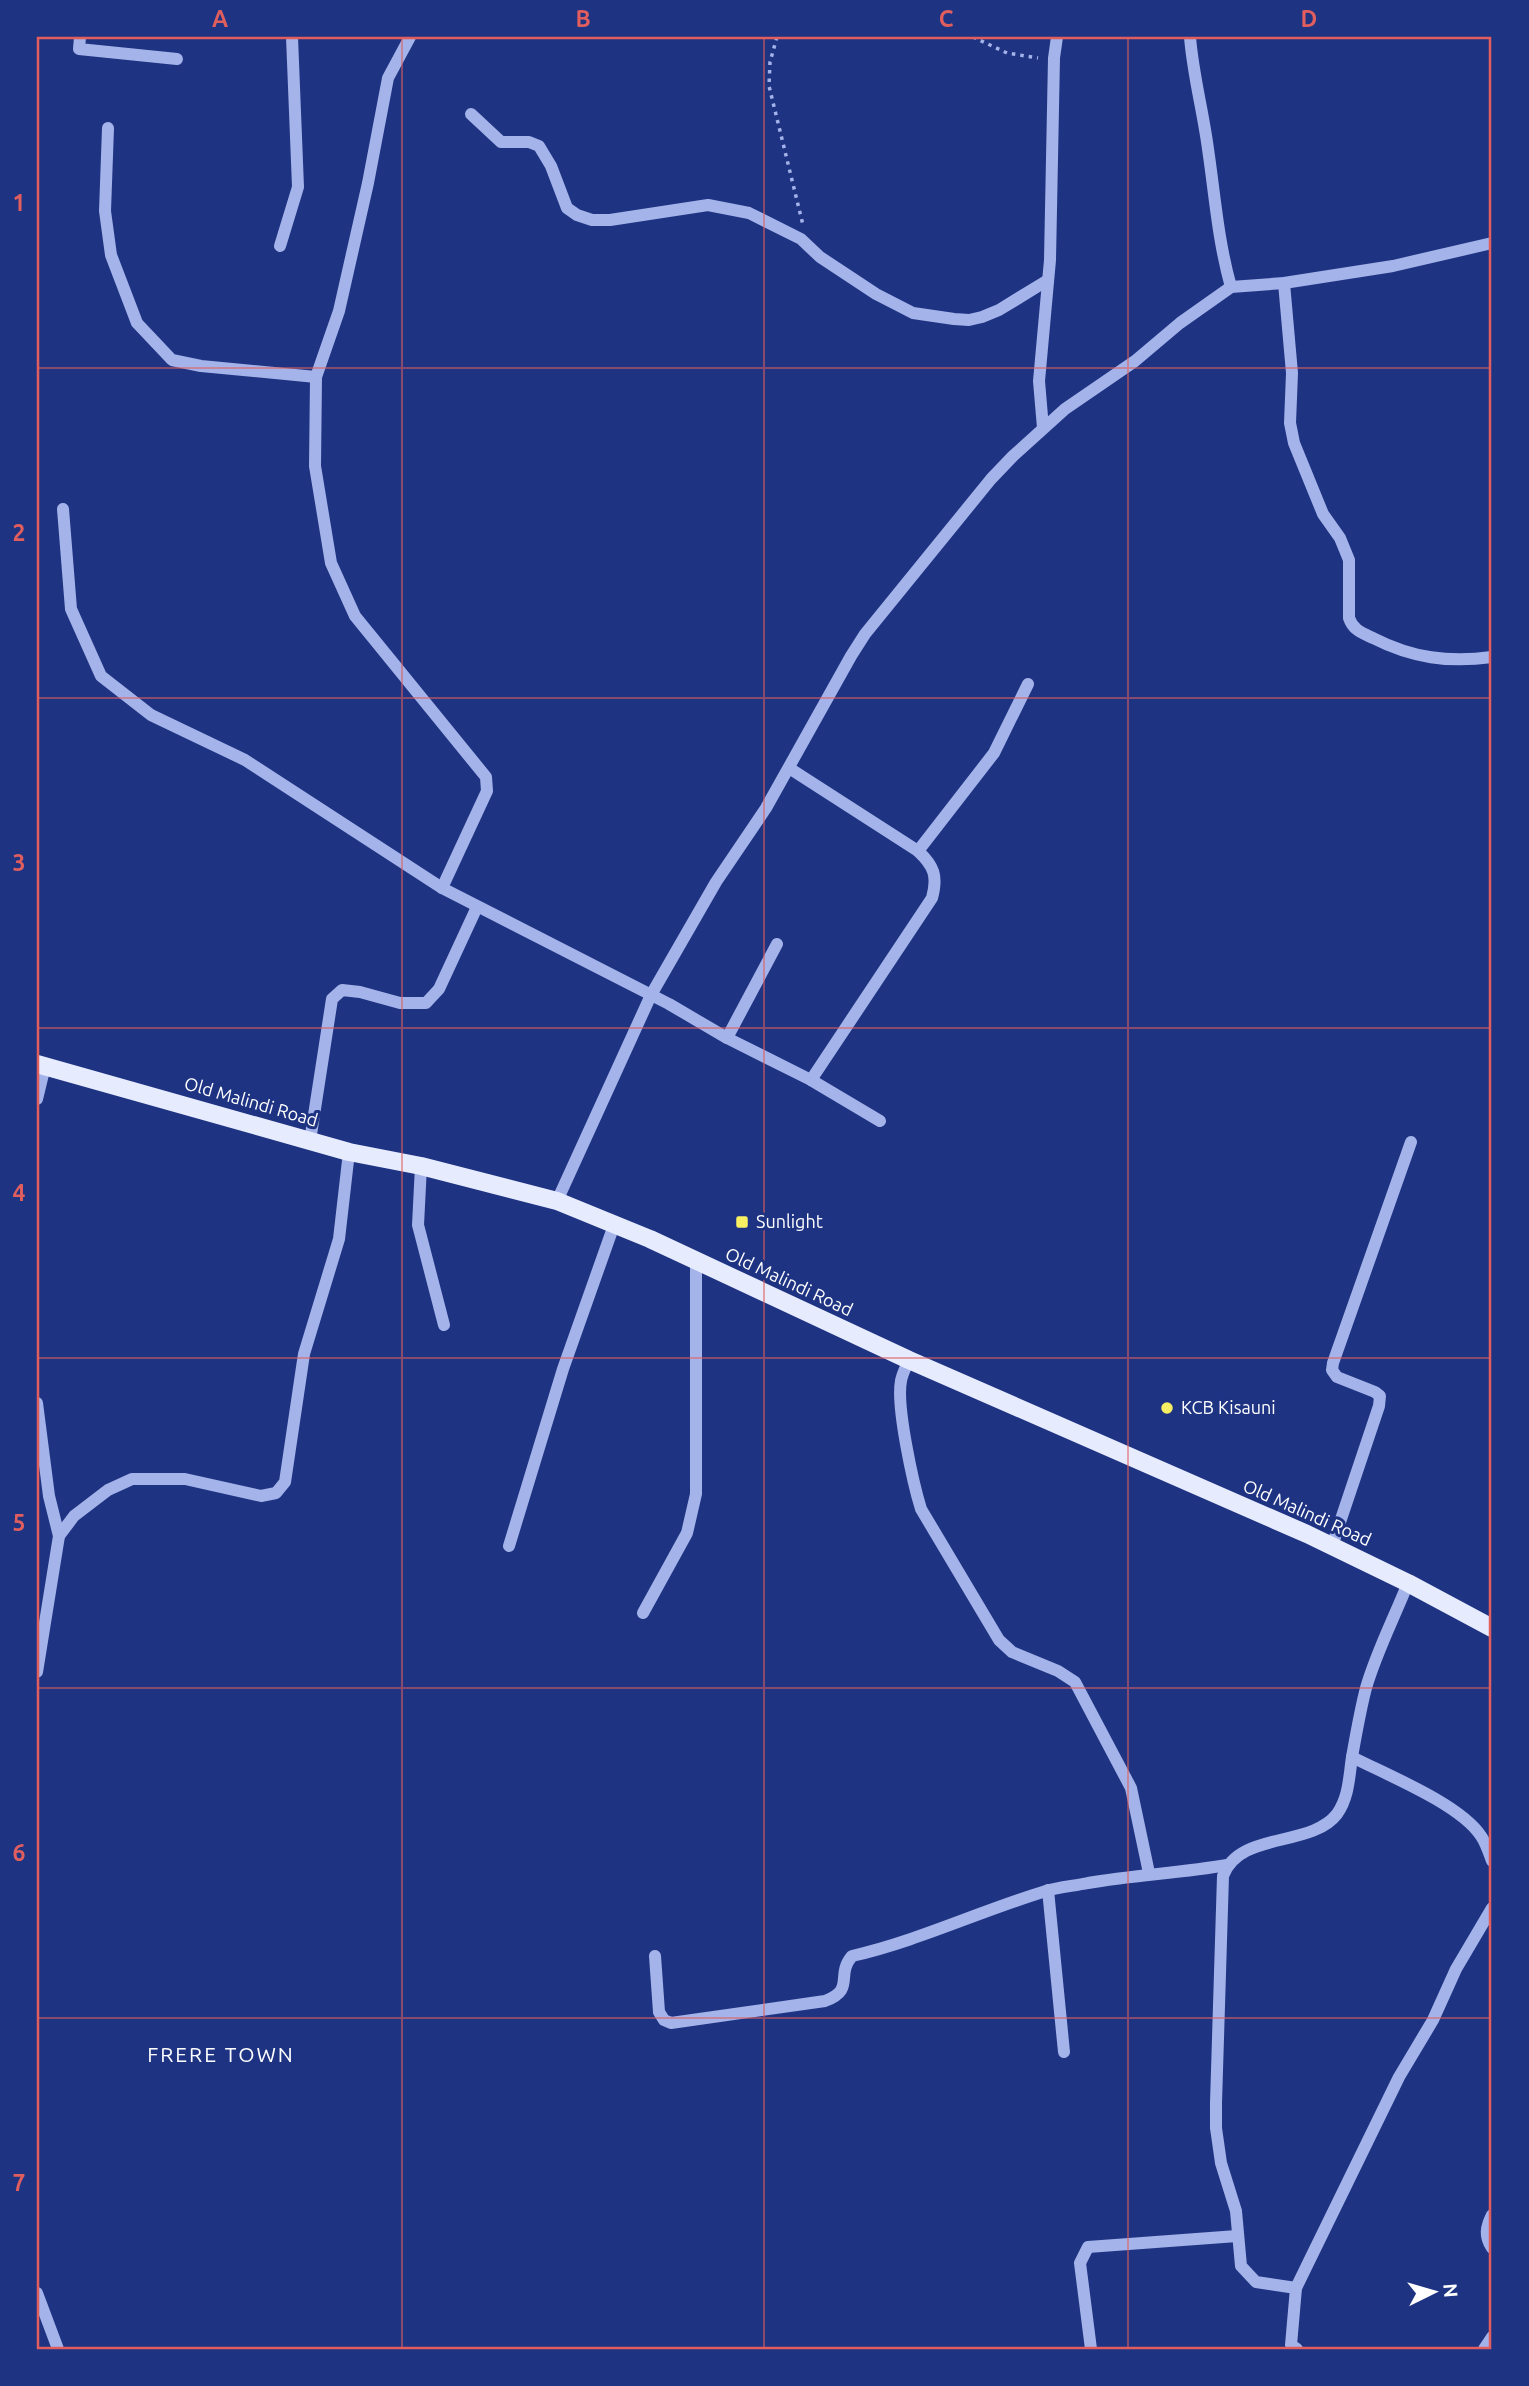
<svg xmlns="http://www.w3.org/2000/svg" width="1529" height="2386" font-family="Ubuntu,sans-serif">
	<rect width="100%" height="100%" fill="#1e3382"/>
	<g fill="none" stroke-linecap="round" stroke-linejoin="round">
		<g stroke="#a4b3e9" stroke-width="3.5" stroke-dasharray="3.5 5" stroke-linecap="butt">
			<path d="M 777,37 L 770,62 L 769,86 L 803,225"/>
			<path d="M 973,37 L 1007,53 L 1038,58"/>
		</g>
		<g stroke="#a4b3e9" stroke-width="12">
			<path d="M 80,37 L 79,49 L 177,59"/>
			<path d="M 410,37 L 388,78 L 368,183 L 339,311 L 316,377 L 315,466 L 331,563 L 355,616 L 486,777 L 487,791 L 442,888"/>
			<path d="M 1190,37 C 1193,75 1203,111 1208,149 C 1215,196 1218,241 1231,287"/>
			<path d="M 471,114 L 501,142 L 529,142 L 539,146 L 551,166 L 567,208 L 577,215 L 592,220 L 610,220 L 708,205 L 749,213 L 801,239 L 820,257 L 876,294 L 913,313 L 954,319 L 969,320 L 982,317 L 999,310 L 1048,280"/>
			<path d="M 108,128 L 105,211 L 111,255 L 137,323 L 172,360 L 201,366 L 316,377"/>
			<path d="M 280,246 L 298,187 L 292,37"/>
			<path d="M 1284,283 L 1292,373 L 1290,423 L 1294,443 L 1323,514 L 1340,538 L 1349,560 L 1349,618 C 1353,630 1362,633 1373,638 C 1412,658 1449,663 1492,657"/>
			<path d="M 1043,428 L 1039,381 L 1050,260 L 1054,58 L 1057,37"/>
			<path d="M 63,509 L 71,609 L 101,676 L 151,715 L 245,760 L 442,888 L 669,1004 L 727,1038 L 811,1080 L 880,1121"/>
			<path d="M 789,768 L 918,851 C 934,866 938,876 932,898 L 811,1080"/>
			<path d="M 918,851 L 994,753 L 1028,684"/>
			<path d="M 727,1038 L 777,944"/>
			<path d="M 37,1099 L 45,1066"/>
			<path d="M 310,1141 L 332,999 L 342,990 L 360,992 L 400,1003 L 426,1003 L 439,989 L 477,907"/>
			<path d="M 421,1166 L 418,1225 L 444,1325"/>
			<path d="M 557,1201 L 651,995 L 716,882 L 766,808 L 851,656 L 865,634 L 991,479 L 1013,456 L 1065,409 L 1135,361 L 1180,323 L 1231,287 L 1284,283 L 1393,266 L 1492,243"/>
			<path d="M 909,1360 C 906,1367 902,1374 901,1381 C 896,1406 913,1483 921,1509 L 999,1640 L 1012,1652 L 1058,1671 L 1075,1682 L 1131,1788 L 1149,1873"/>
			<path d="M 37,1403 L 49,1496 L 59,1536 L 37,1672"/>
			<path d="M 59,1536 L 74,1516 L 108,1490 L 132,1479 L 185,1479 L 261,1496 L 276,1493 L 285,1482 L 304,1354 L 339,1239 L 349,1152"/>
			<path d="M 509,1546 L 563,1369 L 614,1225"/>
			<path d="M 1332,1546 L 1379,1406 L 1380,1396 L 1375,1392 L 1337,1377 L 1332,1370 L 1333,1363 L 1411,1142"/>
			<path d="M 643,1613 L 687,1533 L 696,1494 L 696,1262"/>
			<path d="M 1352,1757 C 1387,1775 1460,1804 1481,1836 C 1486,1843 1489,1853 1492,1861"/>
			<path d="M 1048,1890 L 1064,2052"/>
			<path d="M 655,1956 L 659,2012 L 664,2020 L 671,2023 L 825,2001 C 856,1989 835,1976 852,1956 C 918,1941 980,1911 1046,1891 C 1059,1887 1074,1886 1088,1883 C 1134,1875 1181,1873 1227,1865"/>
			<path d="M 1492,2215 C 1486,2227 1484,2236 1492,2248"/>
			<path d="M 1296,2288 L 1399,2077 L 1433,2020 L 1456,1969 L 1492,1908"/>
			<path d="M 37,2293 L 58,2349"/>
			<path d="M 1091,2349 L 1080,2263 L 1088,2247 L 1237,2236"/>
			<path d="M 1297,2349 L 1291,2345 L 1296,2288 L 1256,2282 L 1241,2266 L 1236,2211 L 1221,2163 L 1216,2128 L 1216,2103 L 1223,1876 C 1239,1831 1311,1848 1337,1814 C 1349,1797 1349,1777 1352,1757 C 1356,1735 1360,1711 1366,1688 C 1376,1653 1394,1618 1408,1583"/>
			<path d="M 1484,2349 L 1492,2337"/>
		</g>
		<path stroke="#e7ebfe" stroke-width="18" d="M 37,1064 L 349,1152 L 421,1166 L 557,1201 L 650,1239 L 909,1360 L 1307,1534 L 1408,1583 L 1492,1628"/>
	</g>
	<path fill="none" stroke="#e05e5e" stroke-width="2" stroke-opacity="0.55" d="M 402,37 L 402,2349M 764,37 L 764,2349M 1128,37 L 1128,2349M 37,368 L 1492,368M 37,698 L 1492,698M 37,1028 L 1492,1028M 37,1358 L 1492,1358M 37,1688 L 1492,1688M 37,2018 L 1492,2018"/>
	<g fill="#f8f063" stroke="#1e3382" stroke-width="2.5">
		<rect x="735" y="1215" width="14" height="14" rx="3.5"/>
		<circle cx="1167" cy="1408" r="7"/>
	</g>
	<g text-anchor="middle" stroke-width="6" stroke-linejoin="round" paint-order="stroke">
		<g font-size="18" fill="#fff" stroke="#1e3382">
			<text transform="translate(251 1102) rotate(16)" y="6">Old Malindi Road</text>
			<text transform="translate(789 1282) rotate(25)" y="6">Old Malindi Road</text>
			<text transform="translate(1307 1513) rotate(24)" y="6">Old Malindi Road</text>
		</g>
		<g font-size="18" fill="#fff" stroke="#1e3382" text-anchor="start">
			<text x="756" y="1228">Sunlight</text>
			<text x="1181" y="1414">KCB Kisauni</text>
		</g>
		<g font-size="21" letter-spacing="2" fill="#fff" stroke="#1e3382">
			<text x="221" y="2062">FRERE TOWN</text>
		</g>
	</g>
	<rect width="1529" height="2386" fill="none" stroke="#1e3382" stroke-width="77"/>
	<g transform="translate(1434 2292) rotate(85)" stroke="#1e3382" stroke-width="5" paint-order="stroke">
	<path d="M0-5L12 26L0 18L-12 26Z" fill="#ffffff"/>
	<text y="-10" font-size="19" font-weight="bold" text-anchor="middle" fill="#ffffff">N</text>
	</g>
	<rect x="38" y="38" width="1452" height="2310" fill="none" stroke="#e05e5e" stroke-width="2.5"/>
	<g font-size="23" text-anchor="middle" font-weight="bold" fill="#e05e5e">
		<text x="220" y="27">A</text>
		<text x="583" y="27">B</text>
		<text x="946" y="27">C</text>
		<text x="1309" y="27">D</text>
		<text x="19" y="211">1</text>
		<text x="19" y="541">2</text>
		<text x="19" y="871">3</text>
		<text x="19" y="1201">4</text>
		<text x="19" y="1531">5</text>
		<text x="19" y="1861">6</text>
		<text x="19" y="2191">7</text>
	</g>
</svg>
